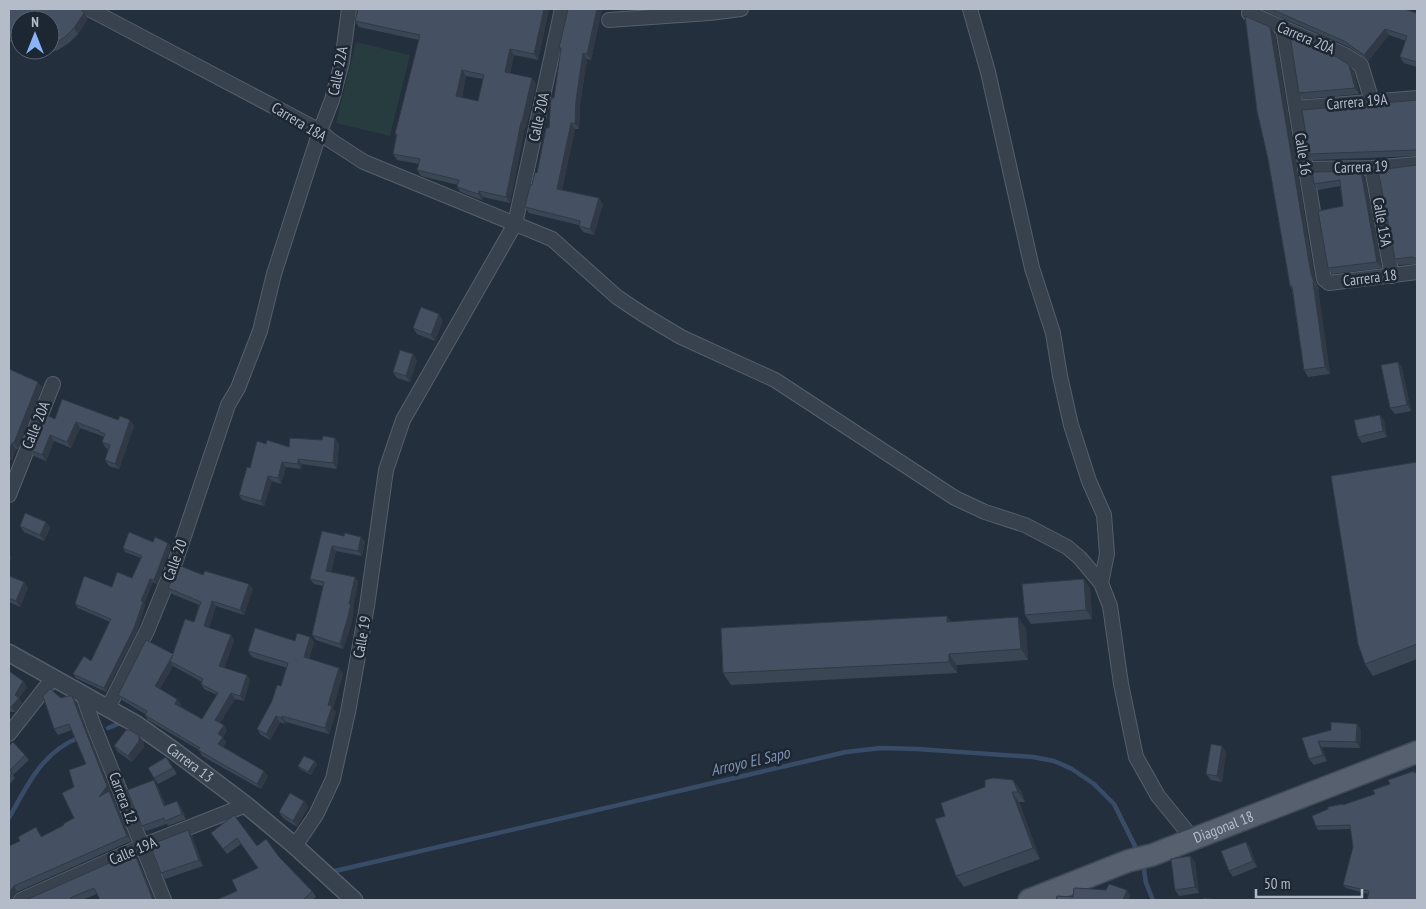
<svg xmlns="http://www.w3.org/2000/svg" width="1426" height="909" font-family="'PT Sans Narrow',sans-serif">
	<rect width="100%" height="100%" fill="#242f3e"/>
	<path fill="#263c3f" d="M 356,42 L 410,55 L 390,136 L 336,123 Z"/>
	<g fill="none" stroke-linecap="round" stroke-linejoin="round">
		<g stroke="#394c67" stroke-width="4.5">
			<path d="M 108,728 L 123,722"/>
			<path d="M 9,818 C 28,784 42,752 80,737"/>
			<path d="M 1143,863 L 1146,883 L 1153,900"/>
			<path d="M 335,871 L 846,752 L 881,748 L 917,749 L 1033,757 L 1054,761 L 1072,769 L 1094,784 L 1114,804 L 1136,848"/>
		</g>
		<g stroke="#565f6c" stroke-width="16">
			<g id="minor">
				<path d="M 89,9 L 320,131 L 330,140 L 364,162 L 552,239 L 617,297 L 644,315 L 681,337 L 775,380 L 955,498 L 985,512 L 1025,525 L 1067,547 L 1080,558 L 1101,583 L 1110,606 L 1121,684 L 1136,757 L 1158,796 L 1193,839"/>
				<path d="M 970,9 L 988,72 L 1032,268 L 1053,333 L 1060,376 L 1071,425 L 1089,481 L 1104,515 L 1107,554 L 1101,583"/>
				<path d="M 1249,13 L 1345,55 L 1361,65 L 1372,101"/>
				<path d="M 609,20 L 709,13 L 741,9"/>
				<path d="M 1283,28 L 1324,279 L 1329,283 L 1417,272"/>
				<path d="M 1296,108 L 1417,98"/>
				<path d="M 1372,168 L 1392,276"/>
				<path d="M 1305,169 L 1372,168 L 1417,164"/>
				<path d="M 9,495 L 53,384"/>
				<path d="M 83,695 L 93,724 L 164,900"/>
				<path d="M 108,708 L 147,631 L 176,560 L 228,405 L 238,388 L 260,331 L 274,274 L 320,131 L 332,100 L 342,62 L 349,9"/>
				<path d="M 9,734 L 53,678"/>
				<path d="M 295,846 L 316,815 L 333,779 L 348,712 L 367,606 L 386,470 L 403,420 L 515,224 L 562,9"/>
				<path d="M 21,900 L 142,846 L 246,805"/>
			</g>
		</g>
		<g stroke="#565f6c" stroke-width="19">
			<g id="tertiary">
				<path id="s1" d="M 9,653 L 136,724 L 173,750 L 246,805 L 295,846 L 354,900"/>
			</g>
		</g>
		<g stroke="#414a57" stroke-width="24">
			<g id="primary">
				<path id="s2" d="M 1029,900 L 1128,861 L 1152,855 L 1417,752"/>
			</g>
		</g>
		<use href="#minor" stroke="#38414e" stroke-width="14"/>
		<use href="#tertiary" stroke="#38414e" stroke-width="16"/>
		<use href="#primary" stroke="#56606e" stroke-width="21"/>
	</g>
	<g fill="#3b4654" fill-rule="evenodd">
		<path d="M 9,9 L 88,18 L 78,34 L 69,43 L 58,50 L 49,53 L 31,50 L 50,50 L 50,20 L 20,20 L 20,47 L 9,41 Z"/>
		<path d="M 549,9 L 538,60 L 514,55 L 510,73 L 532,78 L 536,84 L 526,128 L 525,127 L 510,203 L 483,197 L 482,200 L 476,198 L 461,192 L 457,187 L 458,185 L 421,176 L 417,170 L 419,164 L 397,160 L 393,154 L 396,136 L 395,134 L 419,40 L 359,27 L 355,21 ZM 466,76 L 483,79 L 478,101 L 462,98 Z"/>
		<path d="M 568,9 L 602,9 L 591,60 L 587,59 L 580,105 L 579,129 L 575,129 L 562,190 L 603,204 L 594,235 L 583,232 L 579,226 L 579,225 L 529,213 L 525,207 L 537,173 L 549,128 L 554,98 L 561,51 L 559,48 Z"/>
		<path d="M 1261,9 L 1404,9 L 1417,13 L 1417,67 L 1404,63 L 1400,57 L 1406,41 L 1389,35 L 1368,61 L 1349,47 Z"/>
		<path d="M 1270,27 L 1275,34 L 1315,280 L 1319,289 L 1318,289 L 1330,374 L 1308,377 L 1304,370 L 1292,290 L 1290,286 Z"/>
		<path d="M 1349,65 L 1354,71 L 1359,94 L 1303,99 L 1299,93 Z"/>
		<path d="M 1417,100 L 1417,156 L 1313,160 L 1309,154 Z"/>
		<path d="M 1417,165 L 1417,264 L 1399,265 L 1395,259 Z"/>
		<path d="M 1312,172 L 1365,177 L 1382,268 L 1332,274 L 1328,268 L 1343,206 L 1340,186 L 1318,190 L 1314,184 Z"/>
		<path d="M 443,320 L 435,341 L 417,334 L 413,328 Z"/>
		<path d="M 417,360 L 410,382 L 397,378 L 393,372 Z"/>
		<path d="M 1398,362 L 1402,368 L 1411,411 L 1395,414 L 1390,408 Z"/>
		<path d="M 9,369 L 42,387 L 18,449 L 16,449 L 12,460 L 9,459 Z"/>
		<path d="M 1380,415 L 1384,421 L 1387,437 L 1362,443 L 1358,437 Z"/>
		<path d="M 55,419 L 130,420 L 134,426 L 119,469 L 109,466 L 105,460 L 108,449 L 106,448 L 102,442 L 104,437 L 102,436 L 80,428 L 71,448 L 54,441 L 46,461 L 34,456 L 30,450 Z"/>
		<path d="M 339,443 L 337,469 L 302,464 L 301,469 L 286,467 L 281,484 L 272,481 L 264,506 L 242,500 L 239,495 L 250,468 L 289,447 Z"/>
		<path d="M 1417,462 L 1417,659 L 1373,676 L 1365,664 Z"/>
		<path d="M 46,522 L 50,528 L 44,541 L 24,532 L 20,526 Z"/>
		<path d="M 322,531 L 344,536 L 361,537 L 365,542 L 362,556 L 336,551 L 331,572 L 355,577 L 358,582 L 353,608 L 354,609 L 351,625 L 343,649 L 316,640 L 312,635 L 323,586 L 314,584 L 310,579 Z"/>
		<path d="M 153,542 L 168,543 L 171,547 L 157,584 L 153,582 L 144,604 L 145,605 L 137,632 L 106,692 L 76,678 L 73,674 L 91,661 L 110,622 L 78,608 L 75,604 L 132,578 L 141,558 L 125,552 L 123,548 Z"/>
		<path d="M 203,575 L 249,584 L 253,589 L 244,615 L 216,606 L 209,628 L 231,635 L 234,641 L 224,668 L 250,680 L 244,701 L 235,699 L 220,723 L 227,730 L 223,737 L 226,742 L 223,747 L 268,776 L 261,789 L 202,756 L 199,750 L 148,720 L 145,715 L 145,714 L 122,700 L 118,695 L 173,654 L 194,622 L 199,605 L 172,594 L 168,588 ZM 173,666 L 202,682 L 201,684 L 204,689 L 217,695 L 202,719 L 180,706 L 181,704 L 160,689 Z"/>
		<path d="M 9,576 L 24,582 L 28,588 L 20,607 L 9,602 Z"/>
		<path d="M 1090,588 L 1092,619 L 1031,624 L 1025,615 Z"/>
		<path d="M 947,616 L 951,622 L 1018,617 L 1026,629 L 1028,660 L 957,665 L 957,673 L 731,685 L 723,673 Z"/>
		<path d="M 310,637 L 314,642 L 309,659 L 339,668 L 343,674 L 333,708 L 336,712 L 329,734 L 286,722 L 285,724 L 280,722 L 270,740 L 261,735 L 257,729 L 281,686 L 287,668 L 252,657 L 248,651 L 295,641 Z"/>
		<path d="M 9,671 L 23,681 L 27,687 L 19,698 L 22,703 L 15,712 L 9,712 Z"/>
		<path d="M 72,696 L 76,702 L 111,791 L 110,792 L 113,796 L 131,841 L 17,892 L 12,899 L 13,900 L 9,900 L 20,841 L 40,833 L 42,837 L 64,825 L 74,818 L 74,787 L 86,764 L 72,730 L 58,735 L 54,729 L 61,698 Z"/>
		<path d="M 1357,724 L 1361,730 L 1360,748 L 1322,747 L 1327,761 L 1314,765 L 1309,759 L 1302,738 Z"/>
		<path d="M 139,736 L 144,742 L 144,747 L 132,762 L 118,752 L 114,746 Z"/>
		<path d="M 9,746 L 25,755 L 29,760 L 13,775 L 15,778 L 9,785 Z"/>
		<path d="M 1226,752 L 1222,782 L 1211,780 L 1206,774 Z"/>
		<path d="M 166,757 L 177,774 L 158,784 L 154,778 Z"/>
		<path d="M 315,761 L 317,764 L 311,775 L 300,769 L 298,766 Z"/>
		<path d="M 1414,771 L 1415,773 L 1368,894 L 1346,888 L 1343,885 L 1353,847 L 1351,829 L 1318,830 L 1316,826 L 1344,805 L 1375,794 L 1390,784 Z"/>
		<path d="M 1013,780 L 1021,791 L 1025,802 L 1019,802 L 1040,859 L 964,887 L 956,876 Z"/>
		<path d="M 157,785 L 166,806 L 181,807 L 186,819 L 168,826 L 167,824 L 146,831 L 142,826 Z"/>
		<path d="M 304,801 L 308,807 L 297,827 L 283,818 L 279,812 Z"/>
		<path d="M 234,815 L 257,846 L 279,857 L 312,891 L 316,897 L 312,900 L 216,900 L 237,891 L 258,868 L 241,844 L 227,854 L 211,833 Z"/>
		<path d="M 192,836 L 203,866 L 165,879 L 161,873 Z"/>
		<path d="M 1246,842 L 1250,848 L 1257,867 L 1233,877 L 1229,871 Z"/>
		<path d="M 134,852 L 137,858 L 155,900 L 100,900 L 97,894 L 82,900 L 26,900 Z"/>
		<path d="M 1190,856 L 1195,862 L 1199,893 L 1179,896 L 1175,890 Z"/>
	</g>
	<g fill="#303945">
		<path d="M 544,9 L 549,9 L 538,60 L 534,54 Z"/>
		<path d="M 597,9 L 602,9 L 591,60 L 587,54 Z"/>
		<path d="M 84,13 L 88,18 L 78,34 L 74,28 Z"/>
		<path d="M 1270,27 L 1275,34 L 1315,280 L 1319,289 L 1314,282 L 1311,274 Z"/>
		<path d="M 1385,29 L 1389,35 L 1368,61 L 1364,55 Z"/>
		<path d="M 510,49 L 514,55 L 509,78 L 505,72 Z"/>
		<path d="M 583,53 L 587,59 L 580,105 L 579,129 L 575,124 L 576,100 Z"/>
		<path d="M 1349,65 L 1354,71 L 1359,94 L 1355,88 Z"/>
		<path d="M 462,70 L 466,76 L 461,102 L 456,96 Z"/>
		<path d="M 532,78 L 536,84 L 526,128 L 522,122 Z"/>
		<path d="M 521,122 L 525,127 L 510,203 L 506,197 Z"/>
		<path d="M 571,123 L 575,129 L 561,195 L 557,189 Z"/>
		<path d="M 1361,171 L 1365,177 L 1382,268 L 1377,262 Z"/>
		<path d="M 479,191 L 483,197 L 482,200 L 478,194 Z"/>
		<path d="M 599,198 L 603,204 L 594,235 L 590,229 Z"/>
		<path d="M 1313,282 L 1318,289 L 1330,374 L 1325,367 Z"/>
		<path d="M 439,314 L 443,320 L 435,341 L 431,335 Z"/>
		<path d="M 413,354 L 417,360 L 410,382 L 406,376 Z"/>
		<path d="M 1398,362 L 1402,368 L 1411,411 L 1407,405 Z"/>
		<path d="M 38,382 L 42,387 L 18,449 L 14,443 Z"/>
		<path d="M 1380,415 L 1384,421 L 1387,437 L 1383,431 Z"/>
		<path d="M 130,420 L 134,426 L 119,469 L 115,464 Z"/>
		<path d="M 76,422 L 80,428 L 71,448 L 67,442 Z"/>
		<path d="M 50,435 L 54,441 L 46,461 L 42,455 Z"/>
		<path d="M 335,438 L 339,443 L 337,469 L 333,463 Z"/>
		<path d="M 12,443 L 16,449 L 12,460 L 9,456 L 9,451 Z"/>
		<path d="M 298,459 L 302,464 L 301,469 L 298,464 Z"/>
		<path d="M 282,462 L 286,467 L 281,484 L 278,478 Z"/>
		<path d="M 268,476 L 272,481 L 264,506 L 261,501 Z"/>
		<path d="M 46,522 L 50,528 L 44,541 L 40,535 Z"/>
		<path d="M 361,537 L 365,542 L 362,556 L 358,551 Z"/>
		<path d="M 168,543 L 171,547 L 157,584 L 154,580 Z"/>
		<path d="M 332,546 L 336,551 L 330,576 L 326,571 Z"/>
		<path d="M 9,554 L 12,557 L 9,564 Z"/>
		<path d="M 355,577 L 358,582 L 353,608 L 354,609 L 351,625 L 343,649 L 340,644 Z"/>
		<path d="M 150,579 L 153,582 L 144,604 L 145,605 L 137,632 L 106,692 L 104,688 Z"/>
		<path d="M 1084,579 L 1090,588 L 1092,619 L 1086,610 Z"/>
		<path d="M 24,582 L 28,588 L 20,607 L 16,601 Z"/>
		<path d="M 249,584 L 253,589 L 244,615 L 240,610 Z"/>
		<path d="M 212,601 L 216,606 L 208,631 L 204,626 Z"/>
		<path d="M 947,616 L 955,627 L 947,622 Z"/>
		<path d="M 1018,617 L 1026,629 L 1028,660 L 1021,649 Z"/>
		<path d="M 231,635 L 234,641 L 223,672 L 219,666 Z"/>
		<path d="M 310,637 L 314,642 L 308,663 L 304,657 Z"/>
		<path d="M 949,654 L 957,665 L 957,673 L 949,662 Z"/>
		<path d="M 173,655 L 170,661 L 173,666 L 159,691 L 155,686 Z"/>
		<path d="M 339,668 L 343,674 L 333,708 L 336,712 L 329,734 L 325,728 L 328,705 Z"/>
		<path d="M 247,675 L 250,680 L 244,701 L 240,696 Z"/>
		<path d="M 23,681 L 27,687 L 19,698 L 22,703 L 15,712 L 11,707 L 15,695 Z"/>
		<path d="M 231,693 L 235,699 L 219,725 L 215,720 Z"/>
		<path d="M 72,696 L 76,702 L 111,791 L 110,792 L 113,796 L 131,841 L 99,797 Z"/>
		<path d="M 177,699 L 181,704 L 178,709 L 175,704 Z"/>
		<path d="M 276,716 L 280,722 L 270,740 L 266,734 Z"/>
		<path d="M 282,716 L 286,722 L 285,724 L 281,718 Z"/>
		<path d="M 1357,724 L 1361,730 L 1360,748 L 1356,742 Z"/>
		<path d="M 224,725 L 227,730 L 223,737 L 226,742 L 222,750 L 218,744 L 218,734 Z"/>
		<path d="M 139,736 L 144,742 L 144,747 L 132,762 L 128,756 Z"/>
		<path d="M 1318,741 L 1322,747 L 1327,761 L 1323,755 Z"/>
		<path d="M 1222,746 L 1226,752 L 1222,782 L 1217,776 Z"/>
		<path d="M 315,761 L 317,764 L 311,775 L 308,772 Z"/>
		<path d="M 264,771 L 268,776 L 261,789 L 257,784 Z"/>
		<path d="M 154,780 L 157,785 L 168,812 L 164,806 Z"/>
		<path d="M 1013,780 L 1021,791 L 1025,802 L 1018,792 Z"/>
		<path d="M 1012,792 L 1019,802 L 1040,859 L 1033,848 Z"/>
		<path d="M 177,801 L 181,807 L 186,819 L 182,814 Z"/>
		<path d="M 304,801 L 308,807 L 297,827 L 293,821 Z"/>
		<path d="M 188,830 L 192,836 L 203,866 L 199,860 Z"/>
		<path d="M 1246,842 L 1250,848 L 1257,867 L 1253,861 Z"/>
		<path d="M 134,852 L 137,858 L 155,900 L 153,900 Z"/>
		<path d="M 1190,856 L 1195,862 L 1199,893 L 1195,887 Z"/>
		<path d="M 14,886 L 17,892 L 12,899 L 13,900 L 11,900 L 9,893 Z"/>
		<path d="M 1127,890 L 1131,895 L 1129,900 L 1123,900 Z"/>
	</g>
	<g fill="#455162" stroke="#303945" fill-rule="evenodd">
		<path d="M 9,9 L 80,9 L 84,13 L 74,28 L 65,37 L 54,44 L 50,45 L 50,20 L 20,20 L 20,43 L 18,43 L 9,37 Z"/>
		<path d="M 358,9 L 544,9 L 534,54 L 510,49 L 505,72 L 532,78 L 522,122 L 521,122 L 506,197 L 479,191 L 478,194 L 457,187 L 459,180 L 417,170 L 420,159 L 393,154 L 397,134 L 395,134 L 420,35 L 355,21 ZM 462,70 L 484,75 L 478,101 L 456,96 Z"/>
		<path d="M 568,9 L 597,9 L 587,54 L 583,53 L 576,100 L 575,124 L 571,123 L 557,189 L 599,198 L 590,229 L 579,226 L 580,221 L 525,207 L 530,185 L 532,185 L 535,172 L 537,173 L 546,128 L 549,128 L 551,98 L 554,98 L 561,48 L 559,48 Z"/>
		<path d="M 1271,9 L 1404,9 L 1417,13 L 1417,62 L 1400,57 L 1407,36 L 1385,29 L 1364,55 L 1344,41 Z"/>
		<path d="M 1245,16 L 1270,27 L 1311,274 L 1314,282 L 1313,282 L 1325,367 L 1304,370 L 1292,286 L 1290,286 L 1268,159 L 1257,111 Z"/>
		<path d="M 1290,36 L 1337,57 L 1349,65 L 1355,88 L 1299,93 Z"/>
		<path d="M 1417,100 L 1417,151 L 1417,150 L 1309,154 L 1302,110 Z"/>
		<path d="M 1417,165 L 1417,259 L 1412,257 L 1395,259 L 1378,170 Z"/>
		<path d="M 1361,171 L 1377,262 L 1328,268 L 1318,211 L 1343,206 L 1340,180 L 1314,184 L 1312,172 Z"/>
		<path d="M 421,307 L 439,314 L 431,335 L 413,328 Z"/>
		<path d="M 400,350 L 413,354 L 406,376 L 393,372 Z"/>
		<path d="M 1398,362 L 1407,405 L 1390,408 L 1381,365 Z"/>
		<path d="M 9,369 L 38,382 L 14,443 L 12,443 L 9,451 Z"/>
		<path d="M 62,399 L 118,420 L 120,416 L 130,420 L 115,464 L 105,460 L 110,445 L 102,442 L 105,434 L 100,432 L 100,431 L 76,422 L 67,442 L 50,435 L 42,455 L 30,450 L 44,414 L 55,419 Z"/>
		<path d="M 1380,415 L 1383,431 L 1358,437 L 1354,420 Z"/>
		<path d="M 323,436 L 335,438 L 333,463 L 298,459 L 298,464 L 282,462 L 278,478 L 268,476 L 261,501 L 239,495 L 247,467 L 250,468 L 257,441 L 266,444 L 267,440 L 289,447 L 290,438 L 322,440 Z"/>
		<path d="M 1417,462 L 1417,644 L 1365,664 L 1358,644 L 1331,476 Z"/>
		<path d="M 25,513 L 46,522 L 40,535 L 20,526 Z"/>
		<path d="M 322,531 L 344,536 L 345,533 L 361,537 L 358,551 L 332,546 L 326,571 L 355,577 L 349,604 L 351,604 L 347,620 L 340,644 L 312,635 L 324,582 L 310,579 Z"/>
		<path d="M 129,532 L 153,542 L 155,537 L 168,543 L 154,580 L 150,579 L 141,601 L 143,602 L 134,628 L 104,688 L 73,674 L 84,656 L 91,661 L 111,619 L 75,604 L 84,576 L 112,587 L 117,572 L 132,578 L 142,556 L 123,548 Z"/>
		<path d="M 178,565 L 203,575 L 205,571 L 249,584 L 240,610 L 212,601 L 204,626 L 231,635 L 219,666 L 247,675 L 240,696 L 231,693 L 215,720 L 224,725 L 218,734 L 223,737 L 218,744 L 264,771 L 257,784 L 198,750 L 200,748 L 145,715 L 147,711 L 118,695 L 146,640 L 173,654 L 185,619 L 194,622 L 201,602 L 168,588 ZM 173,655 L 170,661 L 203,679 L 201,684 L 218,693 L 202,719 L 175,704 L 177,699 L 155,686 Z"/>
		<path d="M 9,576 L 24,582 L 16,601 L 9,598 Z"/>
		<path d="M 1084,579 L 1086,610 L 1025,615 L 1022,584 Z"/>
		<path d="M 947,616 L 947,622 L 1018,617 L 1021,649 L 949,654 L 949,662 L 723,673 L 721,628 Z"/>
		<path d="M 255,628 L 295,641 L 297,633 L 310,637 L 304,657 L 339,668 L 328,705 L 332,706 L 325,728 L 282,716 L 281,718 L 276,716 L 266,734 L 257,729 L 272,701 L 277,685 L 281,686 L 288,663 L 248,651 Z"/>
		<path d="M 9,671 L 23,681 L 15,695 L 19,698 L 11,707 L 9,707 Z"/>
		<path d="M 50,689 L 61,698 L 68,696 L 72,696 L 107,786 L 99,797 L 109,791 L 127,836 L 14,886 L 9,893 L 9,846 L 20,841 L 18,837 L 36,827 L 41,837 L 64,825 L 63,824 L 74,818 L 62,793 L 74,787 L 69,770 L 86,764 L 69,724 L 54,729 L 43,696 Z"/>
		<path d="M 1331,722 L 1357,724 L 1356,742 L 1318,741 L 1323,755 L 1309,759 L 1302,738 L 1331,730 Z"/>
		<path d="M 126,730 L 130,730 L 139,736 L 139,741 L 128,756 L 114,746 Z"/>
		<path d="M 13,742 L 25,755 L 10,770 L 12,773 L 9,776 L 9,746 Z"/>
		<path d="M 1211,744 L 1222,746 L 1217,776 L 1206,774 Z"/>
		<path d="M 304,756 L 315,761 L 308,772 L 298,766 Z"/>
		<path d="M 166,757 L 173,768 L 154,778 L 148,768 Z"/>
		<path d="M 1414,771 L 1414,773 L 1417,772 L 1417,900 L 1367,900 L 1369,891 L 1343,885 L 1353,847 L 1350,825 L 1316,826 L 1312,816 L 1328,809 L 1328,807 L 1343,804 L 1343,805 L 1375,794 L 1373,790 L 1390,784 L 1388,780 Z"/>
		<path d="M 993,778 L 1013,780 L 1018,792 L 1012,792 L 1033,848 L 956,876 L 935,819 L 945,816 L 941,803 L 985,787 L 985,780 Z"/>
		<path d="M 154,780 L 164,806 L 177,801 L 182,814 L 165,821 L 164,818 L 142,826 L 127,790 Z"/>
		<path d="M 290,793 L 304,801 L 293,821 L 279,812 Z"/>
		<path d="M 234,815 L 257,846 L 266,839 L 279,857 L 312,891 L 303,900 L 216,900 L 237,891 L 232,880 L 258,868 L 237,838 L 223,849 L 211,833 Z"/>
		<path d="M 188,830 L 199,860 L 161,873 L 150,845 Z"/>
		<path d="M 1246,842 L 1253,861 L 1229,871 L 1221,851 Z"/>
		<path d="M 134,852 L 153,900 L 100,900 L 94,888 L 70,898 L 71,900 L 26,900 Z"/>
		<path d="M 1190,856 L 1195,887 L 1175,890 L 1171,859 Z"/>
		<path d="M 1109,884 L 1127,890 L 1123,900 L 1056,900 L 1057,896 L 1073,897 L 1074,888 L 1076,888 L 1106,890 Z"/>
		<path d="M 9,894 L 11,900 L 9,900 Z"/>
		<path d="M 1204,898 L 1217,900 L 1203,900 Z"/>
	</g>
	<g text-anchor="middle" stroke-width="5" stroke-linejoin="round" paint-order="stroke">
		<g font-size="15" fill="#b4bcc9" stroke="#1d2633">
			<text transform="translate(1306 38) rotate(23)" y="5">Carrera 20A</text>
			<text transform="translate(338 71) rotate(-79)" y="5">Calle 22A</text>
			<text transform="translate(1357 102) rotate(-5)" y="5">Carrera 19A</text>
			<text transform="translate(539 117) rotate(-78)" y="5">Calle 20A</text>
			<text transform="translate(299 122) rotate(31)" y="5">Carrera 18A</text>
			<text transform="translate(1303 154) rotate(81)" y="5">Calle 16</text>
			<text transform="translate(1361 167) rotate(-2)" y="5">Carrera 19</text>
			<text transform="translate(1382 222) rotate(80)" y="5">Calle 15A</text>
			<text transform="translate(1370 278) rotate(-7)" y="5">Carrera 18</text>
			<text transform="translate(36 425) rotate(-68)" y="5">Calle 20A</text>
			<text transform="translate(175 560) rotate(-70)" y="5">Calle 20</text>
			<text transform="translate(362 637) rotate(-80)" y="5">Calle 19</text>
			<text dy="5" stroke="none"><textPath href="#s1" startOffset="212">Carrera 13</textPath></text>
			<text transform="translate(123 798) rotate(69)" y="5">Carrera 12</text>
			<text dy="5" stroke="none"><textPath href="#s2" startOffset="208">Diagonal 18</textPath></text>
			<text transform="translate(133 851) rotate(-23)" y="5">Calle 19A</text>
		</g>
		<g font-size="16" font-style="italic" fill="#7c92b1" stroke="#1d2633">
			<text transform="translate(750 761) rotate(-13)" y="6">Arroyo El Sapo</text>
		</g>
	</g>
	<rect width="1426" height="909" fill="none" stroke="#b4bcc9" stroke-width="20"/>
	<g transform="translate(35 35)"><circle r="24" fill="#1d2633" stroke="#59626f"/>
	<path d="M0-4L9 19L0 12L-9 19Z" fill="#8ab4f8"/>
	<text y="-8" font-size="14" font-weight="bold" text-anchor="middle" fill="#b4bcc9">N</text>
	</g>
	<path d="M1256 889v8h106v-8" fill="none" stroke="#b4bcc9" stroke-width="2.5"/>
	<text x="1264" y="889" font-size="15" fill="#b4bcc9" stroke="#1d2633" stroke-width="4" paint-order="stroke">50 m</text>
</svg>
